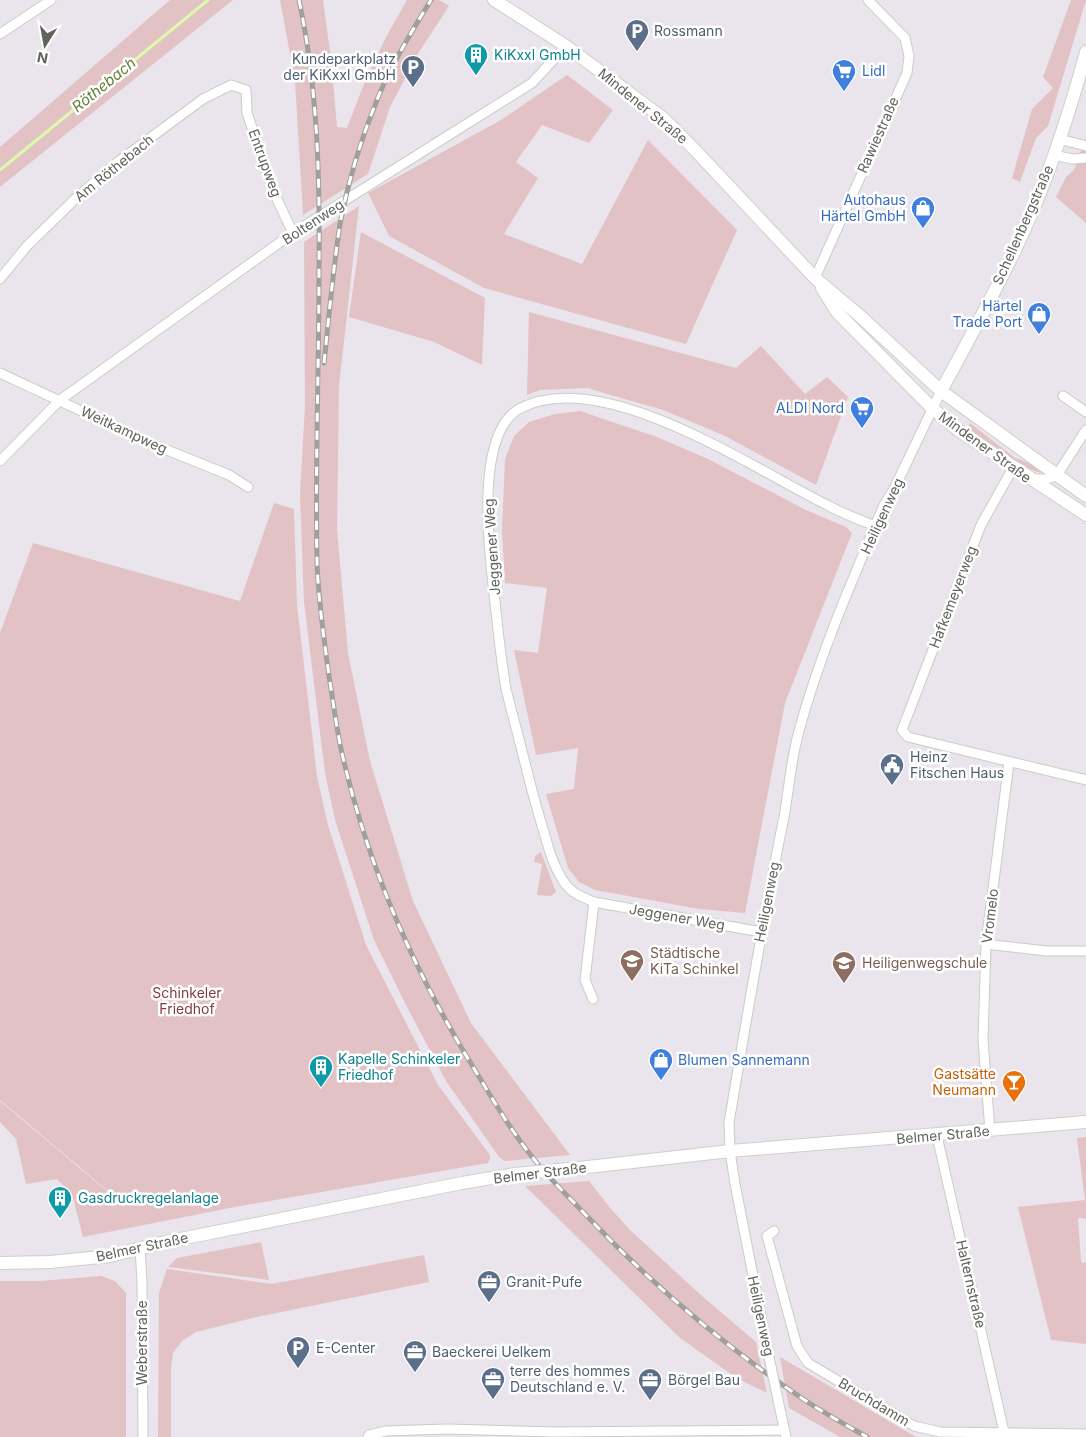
<svg xmlns="http://www.w3.org/2000/svg" width="1086" height="1437" font-family="Inter,sans-serif">
	<rect width="100%" height="100%" fill="#eae4ed"/>
	<g fill="#e3c2c5">
		<path d="M 170,0 L 233,0 L 0,187 L 0,147 Z"/>
		<path d="M 280,0 L 323,0 L 331,59 L 337,127 L 347,128 L 362,89 L 386,37 L 407,0 L 439,0 L 449,6 L 419,52 L 390,107 L 368,174 L 303,215 L 295,81 Z"/>
		<path d="M 1071,0 L 1086,0 L 1048,126 L 1036,138 L 1020,182 L 1012,178 L 1032,109 L 1053,88 L 1043,77 Z"/>
		<path d="M 567,75 L 613,110 L 589,143 L 542,125 L 516,162 L 538,178 L 504,234 L 582,264 L 648,140 L 737,230 L 686,344 L 484,288 L 389,236 L 368,193 L 501,120 Z"/>
		<path d="M 1086,137 L 1086,223 L 1056,197 L 1066,177 L 1074,170 Z"/>
		<path d="M 359,206 L 339,386 L 337,529 L 348,653 L 370,761 L 413,901 L 471,1023 L 570,1155 L 504,1161 L 499,1157 L 446,1081 L 406,1005 L 374,940 L 335,820 L 325,773 L 304,602 L 300,494 L 305,405 L 304,242 Z"/>
		<path d="M 361,232 L 485,298 L 482,365 L 434,342 L 349,317 Z"/>
		<path d="M 529,312 L 736,368 L 761,346 L 805,394 L 827,377 L 848,397 L 816,485 L 723,435 L 663,410 L 587,388 L 540,390 L 527,395 Z"/>
		<path d="M 580,411 L 657,437 L 708,459 L 806,510 L 846,527 L 852,533 L 785,703 L 745,913 L 699,909 L 595,890 L 579,882 L 568,868 L 546,794 L 574,789 L 578,748 L 536,755 L 514,650 L 538,653 L 547,588 L 505,583 L 502,531 L 505,459 L 514,436 L 529,422 L 555,414 Z"/>
		<path d="M 970,423 L 1015,458 L 1032,464 L 1044,473 L 1037,472 L 1005,457 L 966,430 Z"/>
		<path d="M 274,503 L 294,509 L 297,605 L 317,776 L 328,825 L 366,945 L 438,1085 L 490,1155 L 490,1159 L 488,1163 L 235,1207 L 83,1237 L 72,1194 L 57,1179 L 26,1184 L 16,1139 L 0,1122 L 0,1101 L 121,1203 L 187,1192 L 121,1202 L 0,1100 L 0,633 L 33,543 L 240,601 Z"/>
		<path d="M 541,852 L 556,892 L 551,896 L 537,895 L 542,864 L 534,862 L 535,856 Z"/>
		<path d="M 1086,1137 L 1086,1219 L 1078,1218 L 1081,1262 L 1086,1263 L 1086,1344 L 1051,1340 L 1018,1207 L 1085,1200 L 1077,1138 Z"/>
		<path d="M 589,1181 L 611,1209 L 630,1230 L 702,1296 L 756,1342 L 767,1393 L 738,1379 L 680,1338 L 525,1186 Z"/>
		<path d="M 261,1242 L 269,1280 L 168,1267 L 177,1258 Z"/>
		<path d="M 424,1255 L 429,1282 L 257,1317 L 196,1332 L 182,1341 L 173,1353 L 171,1367 L 171,1437 L 158,1437 L 159,1293 L 167,1269 L 272,1284 Z"/>
		<path d="M 101,1276 L 115,1281 L 126,1293 L 126,1437 L 0,1437 L 0,1281 L 40,1281 Z"/>
		<path d="M 780,1357 L 916,1437 L 840,1437 L 789,1408 Z"/>
	</g>
	<g fill="none" stroke-linecap="round" stroke-linejoin="round">
		<path stroke="#def9a8" stroke-width="3" d="M 0,170 L 208,0"/>
		<g stroke="#cacdc7" stroke-width="11">
			<g id="street">
				<path d="M 0,34 L 51,0"/>
				<path d="M 1059,139 L 1086,146"/>
				<path d="M 1054,155 L 1072,159 L 1086,158"/>
				<path d="M 815,278 L 907,73 L 909,56 L 905,38 L 868,0"/>
				<path d="M 0,279 L 26,247 L 75,199 L 119,161 L 203,99 L 231,85 L 246,90 L 247,113 L 274,193 L 293,233"/>
				<path d="M 0,373 L 152,444 L 229,475 L 248,487"/>
				<path d="M 1063,396 L 1086,412"/>
				<path d="M 0,461 L 60,400 L 293,233 L 532,83 L 566,46"/>
				<path d="M 1013,468 L 981,525 L 902,730 L 908,737 L 1086,780"/>
				<path d="M 1032,479 L 1047,479 L 1057,475 L 1086,430"/>
				<path d="M 761,932 L 594,902 C 582,897 571,893 564,882 C 552,865 547,842 541,822 C 531,790 524,757 515,724 C 512,713 509,701 506,689 C 501,660 498,631 495,602 C 490,559 473,435 519,409 C 601,364 755,470 829,506 C 844,514 860,520 875,526"/>
				<path d="M 986,944 L 1046,951 L 1086,951"/>
				<path d="M 593,999 L 585,980 L 594,902"/>
				<path d="M 990,1131 L 983,1040 L 986,944 L 1009,762"/>
				<path d="M 937,1136 L 1004,1432"/>
				<path d="M 774,1231 L 767,1236 L 797,1346 L 808,1363 L 914,1426 L 940,1432 L 1086,1434"/>
				<path d="M 140,1248 L 142,1281 L 143,1437"/>
				<path d="M 769,1357 L 735,1184 L 730,1151 L 729,1123 C 746,1021 763,919 784,817 C 789,789 791,759 799,731 C 820,653 853,579 884,505 L 894,489 L 941,391"/>
				<path d="M 778,1400 L 786,1437"/>
				<path d="M 368,1437 L 369,1435 L 386,1431 L 447,1429 L 554,1432 L 784,1430"/>
			</g>
		</g>
		<g stroke="#cdd1c9" stroke-width="14">
			<g id="secondary">
				<path d="M 494,0 L 566,46 L 663,118 L 694,149 L 815,278 L 860,316 L 941,391 L 1086,496"/>
				<path d="M 822,288 L 837,312 L 932,408 L 958,430 L 1086,515"/>
				<path d="M 941,391 C 969,339 998,288 1022,235 C 1049,176 1069,115 1086,52"/>
				<path d="M 579,1168 L 730,1151 L 1086,1122"/>
				<path d="M 0,1263 L 50,1262 L 110,1256 L 165,1242 L 462,1183 L 515,1174"/>
			</g>
		</g>
		<use href="#street" stroke="#fff" stroke-width="9"/>
		<use href="#secondary" stroke="#fff" stroke-width="12"/>
		<g stroke="#9fa09d" stroke-width="5">
			<g id="rail">
				<path d="M 299,0 C 318,89 320,180 319,271 C 319,368 315,464 317,561 C 318,599 324,638 329,676 C 333,700 336,725 341,749 C 367,866 415,974 478,1075 C 496,1105 515,1137 538,1164 C 552,1181 568,1196 583,1212 C 650,1283 723,1345 803,1399 C 824,1413 846,1425 867,1437"/>
				<path d="M 324,363 C 329,316 333,270 340,224 C 348,182 361,139 377,100 C 390,67 412,31 431,0"/>
			</g>
		</g>
		<use href="#rail" stroke="#fff" stroke-width="3" stroke-dasharray="9" stroke-linecap="butt"/>
		<g stroke="#cacdc7" stroke-width="11" stroke-linecap="butt">
			<path id="street-bridge" d="M 769,1357 L 778,1400"/>
		</g>
		<g stroke="#cdd1c9" stroke-width="14" stroke-linecap="butt">
			<path id="secondary-bridge" d="M 515,1174 L 579,1168"/>
		</g>
		<use href="#street-bridge" stroke="#fff" stroke-width="9"/>
		<use href="#secondary-bridge" stroke="#fff" stroke-width="12"/>
	</g>
	<defs>
		<g id="parking-pin" transform="scale(1.25)"><path d="M0 17L-7.5 6A9.5 9.5 0 1 1 7.5 6Z" fill="#5c6f8a" stroke="#fff"/><path d="M-3.5-5.5H1a3.5 3.5 0 0 1 0 7H-1V5.5H-3.5ZM-1-3.4V-.6H.8a1.4 1.4 0 0 0 0-2.8Z" fill="#fff"/></g>
		<g id="building-pin" transform="scale(1.25)"><path d="M0 17L-7.5 6A9.5 9.5 0 1 1 7.5 6Z" fill="#0f9aa8" stroke="#fff"/><path d="M-4-6H4V6H1V3H-1V6H-4ZM-2.5-4.3h1.7v1.8h-1.7ZM.8-4.3h1.7v1.8H.8ZM-2.5-1h1.7V.8h-1.7ZM.8-1h1.7V.8H.8Z" fill="#fff"/></g>
		<g id="supermarket-pin" transform="scale(1.25)"><path d="M0 17L-7.5 6A9.5 9.5 0 1 1 7.5 6Z" fill="#3f7fe0" stroke="#fff"/><path d="M-6-5.5h2.5l.6 2H6L4.5 2H-2.5L-4.4-4H-6ZM-1.5 3.2a1.3 1.3 0 1 0 .1 0ZM3 3.2a1.3 1.3 0 1 0 .1 0Z" fill="#fff"/></g>
		<g id="shop-pin" transform="scale(1.25)"><path d="M0 17L-7.5 6A9.5 9.5 0 1 1 7.5 6Z" fill="#3f7fe0" stroke="#fff"/><path d="M-5-2.5h2.3a2.7 3.5 0 0 1 5.4 0H5L5.5 6h-11ZM-1.5-2.5h3a1.5 2.3 0 0 0-3 0Z" fill="#fff"/></g>
		<g id="civic-pin" transform="scale(1.25)"><path d="M0 17L-7.5 6A9.5 9.5 0 1 1 7.5 6Z" fill="#5c6f8a" stroke="#fff"/><path d="M-.6-6.5H3V-4.5H.6V-3L4-1V1h2V6H-6V1h2V-1L-.6-3ZM-1.2 2.5V6h2.4V2.5Z" fill="#fff"/></g>
		<g id="school-pin" transform="scale(1.25)"><path d="M0 17L-7.5 6A9.5 9.5 0 1 1 7.5 6Z" fill="#8d6e63" stroke="#fff"/><path d="M0-5L7-2L0 1L-7-2ZM-4 1L0 2.5L4 1V4Q0 6-4 4Z" fill="#fff"/></g>
		<g id="bar-pin" transform="scale(1.25)"><path d="M0 17L-7.5 6A9.5 9.5 0 1 1 7.5 6Z" fill="#e8710a" stroke="#fff"/><path d="M-6-5H6L.8 .8V4.5H3.5V6h-7V4.5H-.8V.8Z" fill="#fff"/></g>
		<g id="office-pin" transform="scale(1.25)"><path d="M0 17L-7.5 6A9.5 9.5 0 1 1 7.5 6Z" fill="#5c6f8a" stroke="#fff"/><path d="M-6-3h4V-5.5h4V-3h4V5H-6ZM-1-4.5V-3h2v-1.5ZM-6 0V1H6V0Z" fill="#fff"/></g>
	</defs>
	<g fill-rule="evenodd">
		<use href="#parking-pin" x="637" y="31"/>
		<use href="#building-pin" x="476" y="55"/>
		<use href="#parking-pin" x="413" y="67"/>
		<use href="#supermarket-pin" x="844" y="71"/>
		<use href="#shop-pin" x="923" y="208"/>
		<use href="#shop-pin" x="1039" y="314"/>
		<use href="#supermarket-pin" x="862" y="408"/>
		<use href="#civic-pin" x="892" y="765"/>
		<use href="#school-pin" x="632" y="961"/>
		<use href="#school-pin" x="844" y="963"/>
		<use href="#shop-pin" x="661" y="1060"/>
		<use href="#building-pin" x="321" y="1067"/>
		<use href="#bar-pin" x="1014" y="1082"/>
		<use href="#building-pin" x="60" y="1198"/>
		<use href="#office-pin" x="489" y="1282"/>
		<use href="#parking-pin" x="298" y="1348"/>
		<use href="#office-pin" x="415" y="1352"/>
		<use href="#office-pin" x="493" y="1379"/>
		<use href="#office-pin" x="650" y="1380"/>
	</g>
	<g text-anchor="middle" stroke-width="5" stroke-linejoin="round" paint-order="stroke">
		<g font-size="14" fill="#4e5e75" stroke="#fff" text-anchor="start">
			<text x="654" y="36">Rossmann</text>
			<text x="396" y="64" text-anchor="end">Kundeparkplatz<tspan x="396" dy="16">der KiKxxl GmbH</tspan></text>
			<text x="910" y="762">Heinz<tspan x="910" dy="16">Fitschen Haus</tspan></text>
			<text x="506" y="1287">Granit-Pufe</text>
			<text x="316" y="1353">E-Center</text>
			<text x="432" y="1357">Baeckerei Uelkem</text>
			<text x="510" y="1376">terre des hommes<tspan x="510" dy="16">Deutschland e. V.</tspan></text>
			<text x="668" y="1385">Börgel Bau</text>
		</g>
		<g font-size="14" fill="#0d838f" stroke="#fff" text-anchor="start">
			<text x="494" y="60">KiKxxl GmbH</text>
			<text x="338" y="1064">Kapelle Schinkeler<tspan x="338" dy="16">Friedhof</tspan></text>
			<text x="78" y="1203">Gasdruckregelanlage</text>
		</g>
		<g font-size="14" fill="#366cbe" stroke="#fff" text-anchor="end">
			<text x="862" y="76" text-anchor="start">Lidl</text>
			<text x="906" y="205">Autohaus<tspan x="906" dy="16">Härtel GmbH</tspan></text>
			<text x="1022" y="311">Härtel<tspan x="1022" dy="16">Trade Port</tspan></text>
			<text x="844" y="413">ALDI Nord</text>
			<text x="678" y="1065" text-anchor="start">Blumen Sannemann</text>
		</g>
		<g font-size="14" fill="#60635c" stroke="#fff">
			<text transform="translate(643 106) rotate(39)" y="5">Mindener Straße</text>
			<text transform="translate(878 135) rotate(-66)" y="5">Rawiestraße</text>
			<text transform="translate(265 163) rotate(70)" y="5">Entrupweg</text>
			<text transform="translate(114 168) rotate(-39)" y="5">Am Röthebach</text>
			<text transform="translate(313 222) rotate(-33)" y="5">Boltenweg</text>
			<text transform="translate(1023 225) rotate(-66)" y="5">Schellenbergstraße</text>
			<text transform="translate(124 430) rotate(25)" y="5">Weitkampweg</text>
			<text transform="translate(985 447) rotate(36)" y="5">Mindener Straße</text>
			<text transform="translate(882 516) rotate(-65)" y="5">Heiligenweg</text>
			<text transform="translate(492 547) rotate(-94)" y="5">Jeggener Weg</text>
			<text transform="translate(953 597) rotate(-69)" y="5">Hafkemeyerweg</text>
			<text transform="translate(767 902) rotate(-79)" y="5">Heiligenweg</text>
			<text transform="translate(990 916) rotate(-83)" y="5">Vromelo</text>
			<text transform="translate(677 917) rotate(10)" y="5">Jeggener Weg</text>
			<text transform="translate(943 1135) rotate(-5)" y="5">Belmer Straße</text>
			<text transform="translate(540 1173) rotate(-7)" y="5">Belmer Straße</text>
			<text transform="translate(142 1247) rotate(-12)" y="5">Belmer Straße</text>
			<text transform="translate(971 1284) rotate(77)" y="5">Halternstraße</text>
			<text transform="translate(761 1316) rotate(78)" y="5">Heiligenweg</text>
			<text transform="translate(142 1343) rotate(-90)" y="5">Weberstraße</text>
			<text transform="translate(874 1402) rotate(31)" y="5">Bruchdamm</text>
		</g>
		<g font-size="14" fill="#785e54" stroke="#fff" text-anchor="start">
			<text x="650" y="958">Städtische<tspan x="650" dy="16">KiTa Schinkel</tspan></text>
			<text x="862" y="968">Heiligenwegschule</text>
		</g>
		<g font-size="14" fill="#833b3f" stroke="#fff">
			<text x="187" y="998">Schinkeler<tspan x="187" dy="16">Friedhof</tspan></text>
		</g>
		<g font-size="14" fill="#c56008" stroke="#fff" text-anchor="end">
			<text x="996" y="1079">Gastsätte<tspan x="996" dy="16">Neumann</tspan></text>
		</g>
		<g font-size="15" font-style="italic" fill="#628037" stroke="#fff">
			<text transform="translate(104 85) rotate(-39)" y="5">Röthebach</text>
		</g>
	</g>
	<g transform="translate(45 45) rotate(191)" stroke="#ffffff" stroke-width="4" paint-order="stroke">
	<path d="M0-4L9 19L0 12L-9 19Z" fill="#60635c"/>
	<text y="-8" font-size="14" font-weight="bold" text-anchor="middle" fill="#60635c">N</text>
	</g>
</svg>
